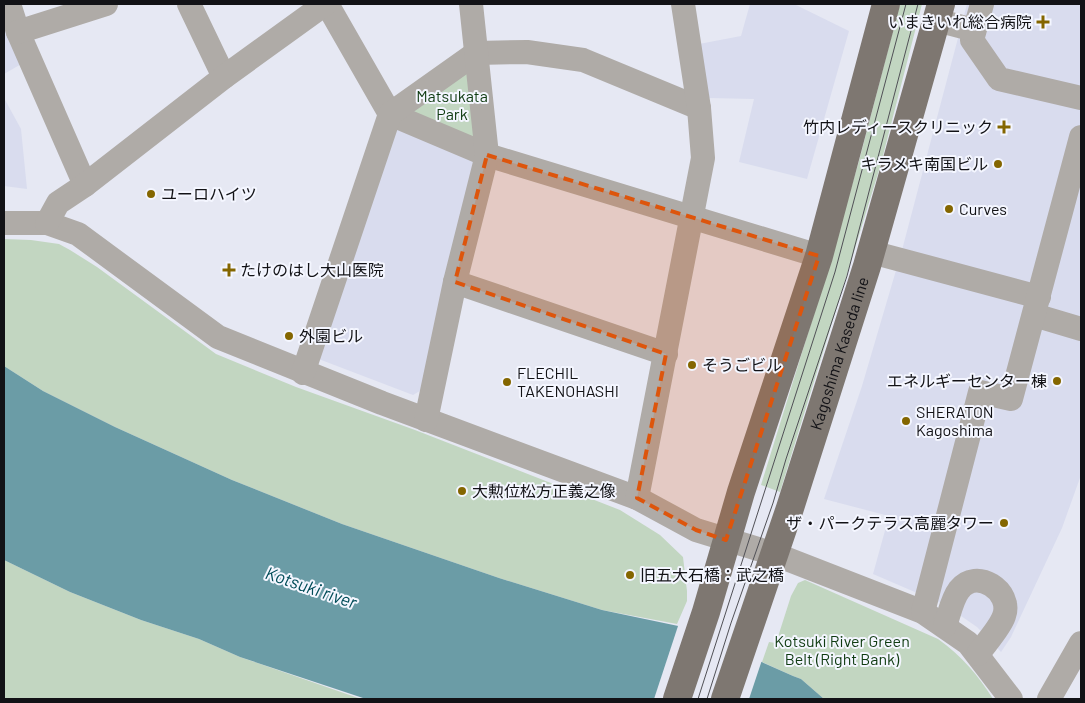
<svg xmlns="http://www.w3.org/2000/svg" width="1085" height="703" font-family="Barlow,'Noto Sans JP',sans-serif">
	<rect width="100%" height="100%" fill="#e6e8f3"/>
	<g fill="#d9dcee">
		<path d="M 750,4 L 794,4 L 849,31 L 807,179 L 739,162 L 754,99 L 709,98 L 699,44 L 741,36 Z"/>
		<path d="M 967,4 L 1081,4 L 1081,475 L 1062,528 L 1011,637 L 1001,652 L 977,627 L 945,605 L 873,574 L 889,516 L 824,499 L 862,386 L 902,250 Z"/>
		<path d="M 4,16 L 23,63 L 4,74 Z"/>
		<path d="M 4,98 L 21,129 L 27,189 L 4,186 Z"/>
		<path d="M 400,125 L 472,157 L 476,164 L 423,389 L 413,395 L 316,358 L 392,130 Z"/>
	</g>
	<g fill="#c2d6c1">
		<path d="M 900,4 L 922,4 L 880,167 L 780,492 L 761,485 L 822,288 L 859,161 Z"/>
		<path d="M 462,69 L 471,72 L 474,140 L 412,113 Z"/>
		<path d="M 4,239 L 31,240 L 59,244 L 70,250 L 97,267 L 216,354 L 296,387 L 415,430 L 620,510 L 660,535 L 683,557 L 687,591 L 687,601 L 677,624 L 602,610 L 499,578 L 342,524 L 232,480 L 115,427 L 43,391 L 4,366 Z"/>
		<path d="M 4,560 L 70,592 L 141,620 L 199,639 L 240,657 L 361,699 L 4,699 Z"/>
		<path d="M 805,580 L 938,639 C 962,656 978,675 993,699 L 824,699 L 801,679 L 793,676 L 762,662 L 769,642 L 776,643 L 791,596 L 798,583 Z"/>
	</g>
	<path fill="#6b9ca6" d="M 4,366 L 43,391 L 115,427 L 232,480 L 342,524 L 499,578 L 602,610 L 683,627 L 793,676 L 801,679 L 824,699 L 366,699 L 240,657 L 199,639 L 141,620 L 70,592 L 4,560 Z"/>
	<path fill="#e6e8f3" d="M 679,623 L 762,660 L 749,699 L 654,699 Z"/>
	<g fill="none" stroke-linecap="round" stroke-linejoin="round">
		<g stroke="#afaba7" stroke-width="24">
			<path d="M 9,4 L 18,32 L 85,185"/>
			<path d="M 189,4 L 224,77"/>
			<path d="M 327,4 L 390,114 L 487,155 L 819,256"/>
			<path d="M 982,4 L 972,40 L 999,79 L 1081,98"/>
			<path d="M 936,20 L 974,30"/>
			<path d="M 18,32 L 106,4"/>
			<path d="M 4,223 L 47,223 L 78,234 L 218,337 L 382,403 L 637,498 L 696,530 L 774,554 L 923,612 L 968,643 L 1011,699"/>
			<path d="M 47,223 L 58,203 L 85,185 L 224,77 L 325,4"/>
			<path d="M 871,252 L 1039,297"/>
			<path d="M 455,282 L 666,354"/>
			<path d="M 1034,315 L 1081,329"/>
			<path d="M 303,373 L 390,114 L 476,53 L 527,52 L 583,60 L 699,108"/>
			<path d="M 426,420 L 455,282 L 487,155 L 471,4"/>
			<path d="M 637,498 L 703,158 L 699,108 L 683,4"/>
			<path d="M 923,612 L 980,392 L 1011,399 L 1081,137"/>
			<path d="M 945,626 C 949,615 952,599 959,590 C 976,567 1013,591 1004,616 C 1000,628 985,644 978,654"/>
			<path d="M 1049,699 L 1081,643"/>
		</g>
		<g stroke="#7e7771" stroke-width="28">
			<path d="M 677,699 L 706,612 L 741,492 L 819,256 L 886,4"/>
			<path id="s1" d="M 725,699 L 790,508 L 867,266 L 941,4"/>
		</g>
		<g stroke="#505056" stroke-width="1">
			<path d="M 698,699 L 835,272 L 906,4"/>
			<path d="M 707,699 L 731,623 L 773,503 L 786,459 L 847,276 L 918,4"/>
		</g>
	</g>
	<path fill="#dd550c" fill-opacity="0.2" stroke="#dd550c" stroke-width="4" stroke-dasharray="10 6" stroke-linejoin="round" d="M 487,155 L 819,256 L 726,540 L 696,530 L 637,498 L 666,354 L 455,282 Z"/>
	<g fill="#846600" stroke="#f4f6ff" stroke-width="2">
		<path d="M1040.5 14.5h5v5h5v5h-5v5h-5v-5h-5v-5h5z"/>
		<path d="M1001.5 119.5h5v5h5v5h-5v5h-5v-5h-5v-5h5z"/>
		<circle cx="998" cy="164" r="5"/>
		<circle cx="151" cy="194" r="5"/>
		<circle cx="949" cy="209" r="5"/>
		<path d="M226.5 262.5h5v5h5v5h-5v5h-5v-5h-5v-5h5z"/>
		<circle cx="289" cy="336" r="5"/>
		<circle cx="692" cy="365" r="5"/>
		<circle cx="1057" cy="381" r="5"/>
		<circle cx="507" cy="382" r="5"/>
		<circle cx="906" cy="421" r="5"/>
		<circle cx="462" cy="491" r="5"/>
		<circle cx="1004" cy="523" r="5"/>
		<circle cx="630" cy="575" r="5"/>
	</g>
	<g text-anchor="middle" stroke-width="4" stroke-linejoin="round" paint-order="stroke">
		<g font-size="16" fill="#121216" stroke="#f4f6ff" text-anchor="start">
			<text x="1032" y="28" text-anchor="end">いまきいれ総合病院</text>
			<text x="993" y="133" text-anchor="end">竹内レディースクリニック</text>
			<text x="988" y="170" text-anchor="end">キラメキ南国ビル</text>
			<text x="161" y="200">ユーロハイツ</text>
			<text x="959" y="215">Curves</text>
			<text x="240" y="276">たけのはし大山医院</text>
			<text x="299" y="342">外園ビル</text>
			<text x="702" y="371">そうごビル</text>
			<text x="517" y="379">FLECHIL<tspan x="517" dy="18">TAKENOHASHI</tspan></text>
			<text x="1047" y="387" text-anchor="end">エネルギーセンター棟</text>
			<text x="916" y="418">SHERATON<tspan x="916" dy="18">Kagoshima</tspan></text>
			<text x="472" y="497">大勲位松方正義之像</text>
			<text x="994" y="529" text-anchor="end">ザ・パークテラス高麗タワー</text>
			<text x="640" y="581">旧五大石橋：武之橋</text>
		</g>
		<g font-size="16" fill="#0f3b11" stroke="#f4f6ff">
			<text x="452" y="102">Matsukata<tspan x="452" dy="18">Park</tspan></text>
			<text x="842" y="647">Kotsuki River Green<tspan x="842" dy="18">Belt (Right Bank)</tspan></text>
		</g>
		<g font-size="16" fill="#121216" stroke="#f4f6ff">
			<text dy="6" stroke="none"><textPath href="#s1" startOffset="364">Kagoshima Kaseda line</textPath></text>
		</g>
		<g font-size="18" font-style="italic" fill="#004c58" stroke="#f4f6ff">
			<text transform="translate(311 588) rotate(19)" y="6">Kotsuki river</text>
		</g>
	</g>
	<rect width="1085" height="703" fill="none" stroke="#121216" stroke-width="10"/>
</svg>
